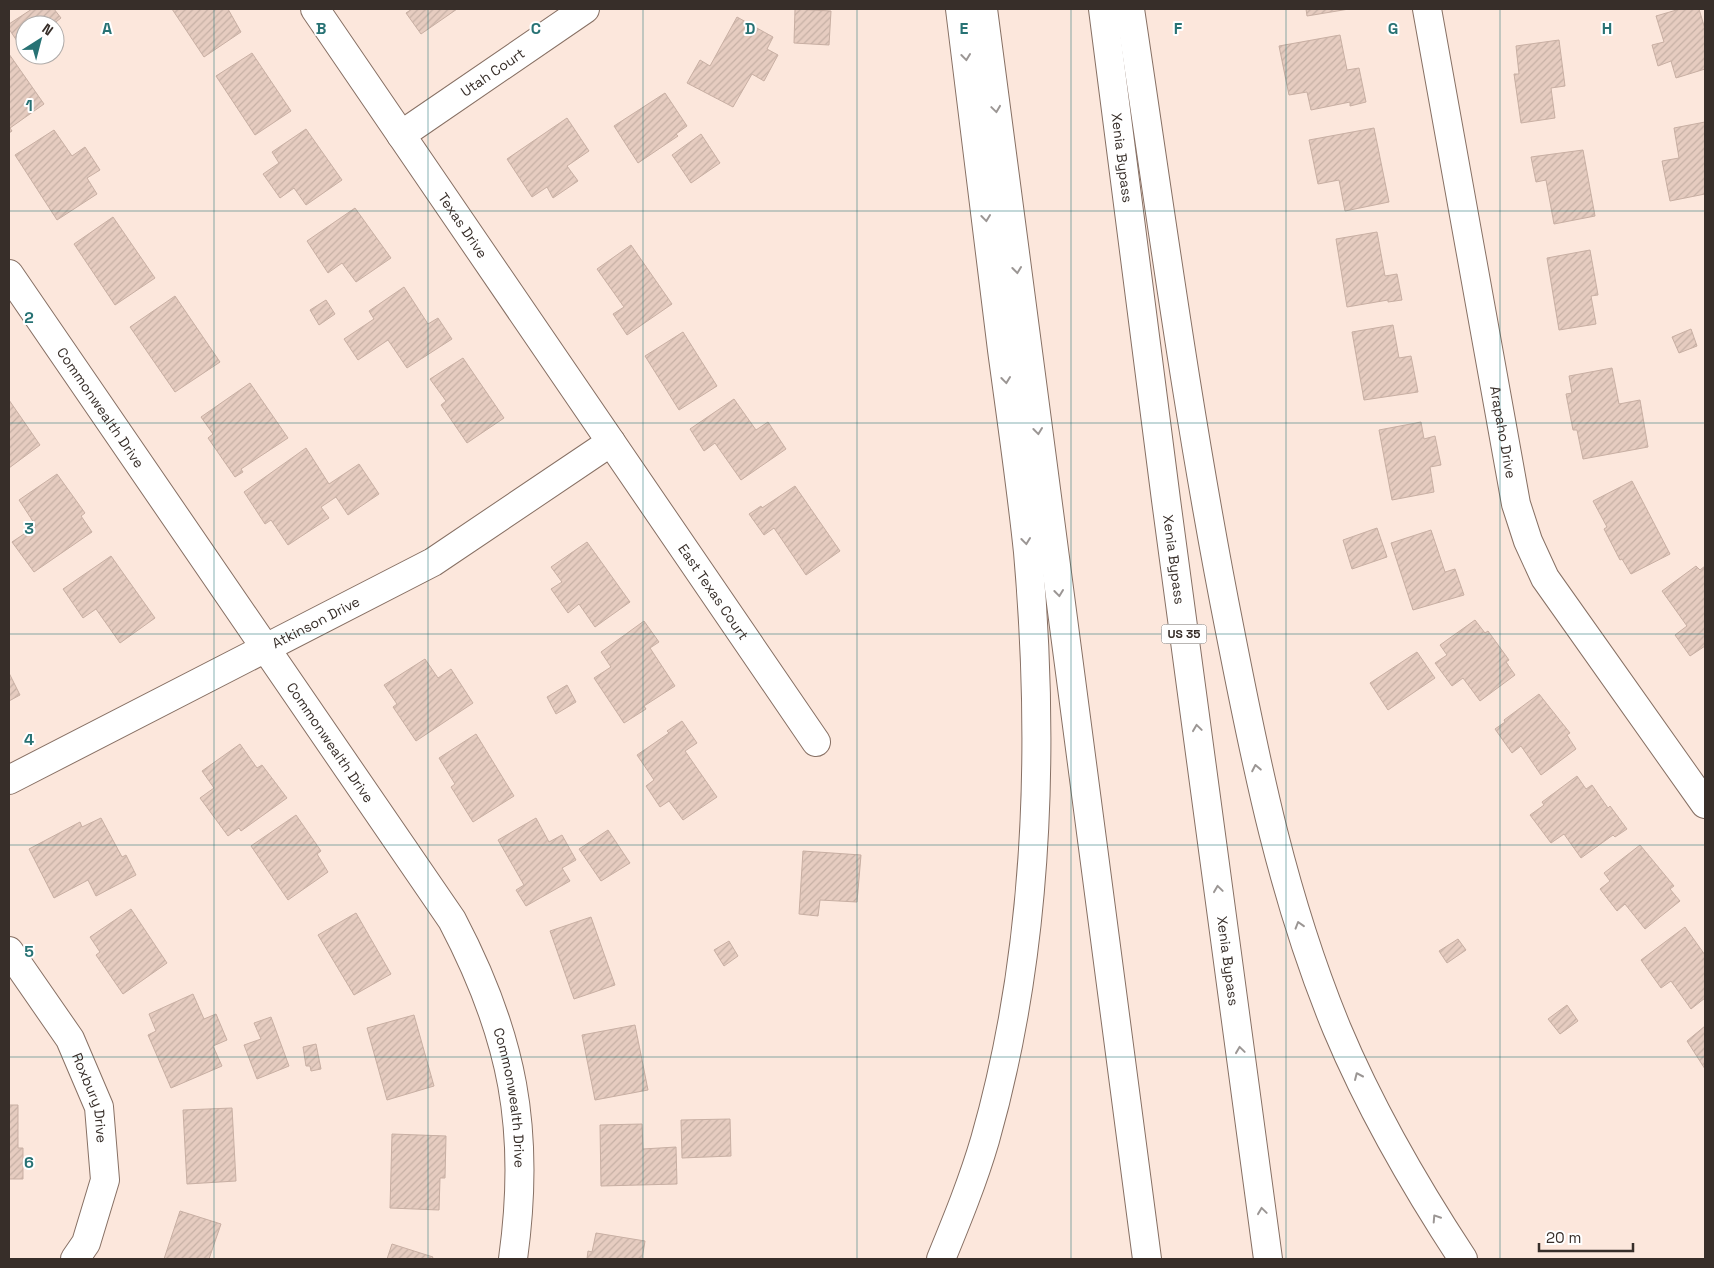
<svg xmlns="http://www.w3.org/2000/svg" width="1714" height="1268" font-family="'Space Grotesk',sans-serif">
	<defs>
		<pattern id="building-hatch" width="6" height="6" patternUnits="userSpaceOnUse" patternTransform="scale(1.25)"><rect width="6" height="6" fill="#e6ccc0"/><path d="M-1 1l2-2M0 6l6-6M5 7l2-2" fill="none" stroke="#c6b0a5"/></pattern>
	</defs>
	<rect width="100%" height="100%" fill="#fce7dc"/>
	<g fill="url(#building-hatch)" stroke="#c8afa3">
		<path d="M 32,9 L 54,9 L 61,18 L 52,25 L 25,25 L 25,53 L 9,29 L 9,24 Z"/>
		<path d="M 172,9 L 228,9 L 241,32 L 204,57 Z"/>
		<path d="M 412,9 L 457,9 L 421,34 L 406,13 Z"/>
		<path d="M 795,9 L 831,11 L 829,45 L 794,43 Z"/>
		<path d="M 1306,9 L 1349,9 L 1307,16 Z"/>
		<path d="M 1680,9 L 1699,9 L 1705,29 L 1705,69 L 1676,78 L 1671,61 L 1658,66 L 1652,45 L 1664,42 L 1656,16 Z"/>
		<path d="M 737,17 L 773,37 L 767,49 L 778,55 L 764,81 L 752,74 L 733,107 L 687,83 L 700,60 L 710,66 Z"/>
		<path d="M 1340,35 L 1347,70 L 1359,68 L 1366,102 L 1350,106 L 1350,102 L 1311,110 L 1307,92 L 1289,95 L 1279,46 Z"/>
		<path d="M 1559,40 L 1565,86 L 1551,88 L 1555,118 L 1521,123 L 1514,74 L 1519,74 L 1516,46 Z"/>
		<path d="M 252,53 L 291,111 L 255,135 L 216,76 Z"/>
		<path d="M 9,54 L 44,104 L 10,128 L 12,131 L 9,133 Z"/>
		<path d="M 665,93 L 687,126 L 676,134 L 678,136 L 638,163 L 614,126 Z"/>
		<path d="M 567,118 L 589,151 L 567,166 L 578,181 L 553,198 L 547,187 L 532,197 L 507,159 Z"/>
		<path d="M 1705,122 L 1705,194 L 1670,201 L 1662,161 L 1679,158 L 1674,128 Z"/>
		<path d="M 1374,128 L 1389,202 L 1345,211 L 1339,180 L 1318,184 L 1309,140 Z"/>
		<path d="M 306,129 L 342,180 L 306,205 L 294,188 L 280,198 L 263,174 L 279,163 L 272,152 Z"/>
		<path d="M 54,130 L 72,156 L 85,147 L 100,170 L 87,178 L 97,194 L 57,220 L 15,155 Z"/>
		<path d="M 701,134 L 720,163 L 691,183 L 672,155 Z"/>
		<path d="M 1583,150 L 1595,216 L 1554,224 L 1546,180 L 1536,182 L 1531,157 Z"/>
		<path d="M 355,208 L 391,258 L 356,282 L 342,263 L 328,273 L 307,241 Z"/>
		<path d="M 113,217 L 155,278 L 115,305 L 74,244 Z"/>
		<path d="M 1377,232 L 1385,276 L 1397,274 L 1402,300 L 1388,302 L 1388,300 L 1347,307 L 1336,239 Z"/>
		<path d="M 631,245 L 672,304 L 627,335 L 613,314 L 624,307 L 597,269 Z"/>
		<path d="M 1590,250 L 1598,295 L 1591,296 L 1596,324 L 1559,330 L 1547,258 Z"/>
		<path d="M 404,287 L 428,324 L 438,318 L 452,339 L 407,368 L 388,340 L 358,360 L 344,339 L 374,319 L 369,311 Z"/>
		<path d="M 175,296 L 220,362 L 175,392 L 130,327 Z"/>
		<path d="M 326,300 L 335,314 L 319,325 L 310,310 Z"/>
		<path d="M 1393,325 L 1399,358 L 1411,356 L 1418,392 L 1364,400 L 1352,332 Z"/>
		<path d="M 1691,329 L 1697,346 L 1679,353 L 1672,337 Z"/>
		<path d="M 683,332 L 717,386 L 679,410 L 645,356 Z"/>
		<path d="M 463,358 L 504,418 L 467,443 L 441,405 L 446,401 L 430,379 Z"/>
		<path d="M 1612,368 L 1619,404 L 1640,400 L 1648,447 L 1583,459 L 1577,430 L 1573,430 L 1566,394 L 1572,393 L 1569,376 Z"/>
		<path d="M 250,383 L 288,438 L 241,469 L 243,472 L 235,477 L 208,438 L 213,434 L 201,417 Z"/>
		<path d="M 734,399 L 756,430 L 768,422 L 786,449 L 741,480 L 715,443 L 704,451 L 690,429 Z"/>
		<path d="M 9,400 L 40,445 L 9,468 Z"/>
		<path d="M 1421,422 L 1424,439 L 1435,436 L 1441,465 L 1430,467 L 1434,492 L 1392,500 L 1379,430 Z"/>
		<path d="M 306,448 L 329,484 L 359,464 L 379,494 L 348,515 L 336,497 L 321,507 L 329,518 L 288,545 L 271,520 L 265,524 L 244,492 Z"/>
		<path d="M 57,474 L 85,513 L 81,516 L 92,532 L 34,572 L 12,542 L 36,526 L 19,500 Z"/>
		<path d="M 1632,481 L 1670,554 L 1631,574 L 1622,559 L 1620,560 L 1604,529 L 1607,527 L 1593,501 Z"/>
		<path d="M 795,486 L 840,551 L 806,575 L 774,528 L 764,535 L 749,514 L 761,506 L 762,508 Z"/>
		<path d="M 1377,528 L 1387,557 L 1352,569 L 1343,540 Z"/>
		<path d="M 1431,530 L 1445,572 L 1455,569 L 1464,595 L 1413,610 L 1391,543 Z"/>
		<path d="M 587,542 L 630,602 L 595,627 L 579,604 L 568,613 L 551,589 L 562,582 L 551,567 Z"/>
		<path d="M 111,556 L 155,618 L 120,643 L 96,609 L 83,618 L 63,589 Z"/>
		<path d="M 1696,566 L 1700,570 L 1705,566 L 1705,646 L 1690,656 L 1675,635 L 1687,626 L 1662,591 Z"/>
		<path d="M 1475,620 L 1485,633 L 1488,631 L 1509,660 L 1506,662 L 1515,675 L 1480,701 L 1463,678 L 1452,686 L 1435,663 L 1447,655 L 1440,645 Z"/>
		<path d="M 644,621 L 659,642 L 650,648 L 675,686 L 644,706 L 646,709 L 624,723 L 594,678 L 611,667 L 601,652 Z"/>
		<path d="M 1417,652 L 1435,678 L 1388,710 L 1370,683 Z"/>
		<path d="M 425,659 L 438,678 L 451,669 L 473,703 L 416,741 L 393,707 L 397,704 L 384,685 Z"/>
		<path d="M 9,673 L 20,695 L 9,701 Z"/>
		<path d="M 567,685 L 576,702 L 556,714 L 547,697 Z"/>
		<path d="M 1539,694 L 1570,733 L 1567,735 L 1576,749 L 1541,775 L 1521,746 L 1512,753 L 1495,729 L 1505,722 L 1504,720 Z"/>
		<path d="M 682,721 L 697,743 L 685,751 L 717,797 L 683,820 L 669,801 L 660,807 L 646,786 L 654,780 L 637,755 L 669,733 L 667,731 Z"/>
		<path d="M 476,734 L 514,796 L 473,822 L 451,787 L 455,784 L 439,758 Z"/>
		<path d="M 240,744 L 257,768 L 262,765 L 287,798 L 241,831 L 239,828 L 228,836 L 200,798 L 214,788 L 202,771 Z"/>
		<path d="M 1577,776 L 1586,789 L 1592,785 L 1608,808 L 1610,806 L 1627,829 L 1615,837 L 1613,835 L 1581,858 L 1564,834 L 1551,843 L 1530,815 L 1544,805 L 1542,802 Z"/>
		<path d="M 296,815 L 321,851 L 317,854 L 328,872 L 288,900 L 251,846 Z"/>
		<path d="M 101,818 L 122,857 L 126,855 L 136,875 L 96,896 L 88,880 L 54,898 L 29,849 L 80,822 L 82,827 Z"/>
		<path d="M 536,818 L 549,842 L 562,835 L 576,860 L 562,868 L 570,881 L 526,906 L 516,890 L 524,885 L 498,840 Z"/>
		<path d="M 608,830 L 630,863 L 601,881 L 579,849 Z"/>
		<path d="M 1640,845 L 1674,886 L 1670,889 L 1680,901 L 1645,929 L 1625,904 L 1617,911 L 1600,889 L 1610,881 L 1604,873 Z"/>
		<path d="M 803,851 L 861,855 L 857,902 L 820,900 L 818,916 L 799,914 Z"/>
		<path d="M 131,909 L 167,963 L 123,994 L 96,955 L 100,952 L 90,937 Z"/>
		<path d="M 356,913 L 391,974 L 354,995 L 318,935 Z"/>
		<path d="M 591,917 L 615,985 L 574,999 L 550,931 Z"/>
		<path d="M 1685,927 L 1705,955 L 1705,998 L 1691,1009 L 1671,981 L 1661,988 L 1641,960 Z"/>
		<path d="M 1458,939 L 1466,950 L 1447,963 L 1439,951 Z"/>
		<path d="M 729,941 L 738,956 L 724,966 L 714,950 Z"/>
		<path d="M 193,994 L 204,1019 L 216,1014 L 227,1040 L 213,1046 L 222,1066 L 171,1088 L 148,1035 L 156,1031 L 149,1014 Z"/>
		<path d="M 1567,1005 L 1578,1021 L 1560,1034 L 1548,1019 Z"/>
		<path d="M 414,1015 L 434,1086 L 387,1100 L 367,1028 Z"/>
		<path d="M 271,1017 L 289,1066 L 257,1079 L 244,1045 L 261,1039 L 254,1023 Z"/>
		<path d="M 635,1025 L 648,1090 L 595,1100 L 582,1035 Z"/>
		<path d="M 1705,1026 L 1705,1069 L 1687,1041 Z"/>
		<path d="M 316,1044 L 321,1069 L 311,1071 L 310,1066 L 306,1066 L 303,1047 Z"/>
		<path d="M 9,1105 L 18,1105 L 18,1148 L 23,1148 L 23,1179 L 9,1179 Z"/>
		<path d="M 232,1108 L 236,1181 L 187,1184 L 183,1110 Z"/>
		<path d="M 730,1119 L 731,1156 L 682,1158 L 681,1120 Z"/>
		<path d="M 642,1124 L 643,1149 L 676,1147 L 677,1184 L 601,1186 L 600,1125 Z"/>
		<path d="M 392,1134 L 446,1136 L 445,1178 L 440,1178 L 439,1210 L 390,1208 Z"/>
		<path d="M 180,1211 L 221,1224 L 209,1259 L 161,1259 L 164,1259 Z"/>
		<path d="M 596,1233 L 645,1241 L 642,1259 L 587,1259 L 588,1251 L 592,1252 Z"/>
		<path d="M 392,1244 L 433,1257 L 432,1259 L 387,1259 Z"/>
	</g>
	<g fill="none" stroke-linecap="round" stroke-linejoin="round">
		<g stroke="#877064" stroke-width="30">
			<g id="street">
				<path id="s1" d="M 315,9 L 816,742"/>
				<path id="s2" d="M 1427,9 L 1516,504 L 1528,541 L 1545,578 L 1705,804"/>
				<path id="s3" d="M 401,135 L 585,9"/>
				<path id="s4" d="M 9,274 L 452,920 C 513,1036 531,1130 513,1259"/>
				<path id="s5" d="M 9,780 L 433,562 L 611,442"/>
				<path id="s6" d="M 9,951 L 70,1039 L 99,1107 L 105,1180 L 86,1243 L 75,1259"/>
			</g>
		</g>
		<g stroke="#877064" stroke-width="30">
			<g id="highway">
				<path d="M 983,9 L 1147,1259"/>
				<path id="s7" d="M 1103,9 L 1166,500 L 1268,1259"/>
				<path d="M 1130,9 C 1161,216 1189,425 1230,631 C 1257,769 1283,898 1337,1029 C 1371,1110 1415,1186 1463,1259"/>
				<path d="M 941,1259 C 957,1220 973,1181 985,1140 C 1039,951 1045,747 1028,552 C 1021,485 1011,417 1002,350 C 988,236 974,123 960,9"/>
			</g>
		</g>
		<use href="#street" stroke="#fff" stroke-width="28"/>
		<use href="#highway" stroke="#fff" stroke-width="28"/>
	</g>
	<defs><path id="oneway-chevron" d="M-2-3.5L2.5 0L-2 3.5" fill="none" stroke-width="1.6" stroke-linecap="round" stroke-linejoin="round" transform="scale(1.25)"/></defs>
	<g stroke="#9b9694">
		<use href="#oneway-chevron" transform="translate(966 57) rotate(83)"/>
		<use href="#oneway-chevron" transform="translate(996 109) rotate(82)"/>
		<use href="#oneway-chevron" transform="translate(986 218) rotate(83)"/>
		<use href="#oneway-chevron" transform="translate(1017 270) rotate(83)"/>
		<use href="#oneway-chevron" transform="translate(1006 380) rotate(83)"/>
		<use href="#oneway-chevron" transform="translate(1038 431) rotate(83)"/>
		<use href="#oneway-chevron" transform="translate(1026 541) rotate(83)"/>
		<use href="#oneway-chevron" transform="translate(1059 593) rotate(83)"/>
		<use href="#oneway-chevron" transform="translate(1197 728) rotate(-98)"/>
		<use href="#oneway-chevron" transform="translate(1256 768) rotate(-101)"/>
		<use href="#oneway-chevron" transform="translate(1218 889) rotate(-98)"/>
		<use href="#oneway-chevron" transform="translate(1299 925) rotate(-107)"/>
		<use href="#oneway-chevron" transform="translate(1240 1050) rotate(-98)"/>
		<use href="#oneway-chevron" transform="translate(1358 1076) rotate(-114)"/>
		<use href="#oneway-chevron" transform="translate(1262 1211) rotate(-98)"/>
		<use href="#oneway-chevron" transform="translate(1436 1218) rotate(-123)"/>
	</g>
	<path fill="none" stroke="#277274" stroke-width="1" stroke-opacity="0.55" d="M 214,9 L 214,1259M 428,9 L 428,1259M 643,9 L 643,1259M 857,9 L 857,1259M 1071,9 L 1071,1259M 1286,9 L 1286,1259M 1500,9 L 1500,1259M 9,211 L 1705,211M 9,423 L 1705,423M 9,634 L 1705,634M 9,845 L 1705,845M 9,1057 L 1705,1057"/>
	<g text-anchor="middle" stroke-width="4" stroke-linejoin="round" paint-order="stroke">
		<rect fill="#fff" stroke="#736d69" stroke-width="1" x="1161.5" y="624.5" width="45" height="19" rx="4"/>
		<g font-size="12" font-weight="bold" fill="#372e29">
			<text x="1184" y="638">US 35</text>
		</g>
		<g font-size="14" fill="#372e29" stroke="#fff">
			<text dy="5" stroke="none"><textPath href="#s3" startOffset="111">Utah Court</textPath></text>
			<text dy="5" stroke="none"><textPath href="#s7" startOffset="150">Xenia Bypass</textPath></text>
			<text dy="5" stroke="none"><textPath href="#s1" startOffset="262">Texas Drive</textPath></text>
			<text dy="5" stroke="none"><textPath href="#s4" startOffset="162">Commonwealth Drive</textPath></text>
			<text dy="5" stroke="none"><textPath href="#s2" startOffset="430">Arapaho Drive</textPath></text>
			<text dy="5" stroke="none"><textPath href="#s7" startOffset="555">Xenia Bypass</textPath></text>
			<text dy="5" stroke="none"><textPath href="#s1" startOffset="706">East Texas Court</textPath></text>
			<text dy="5" stroke="none"><textPath href="#s5" startOffset="345">Atkinson Drive</textPath></text>
			<text dy="5" stroke="none"><textPath href="#s4" startOffset="568">Commonwealth Drive</textPath></text>
			<text dy="5" stroke="none"><textPath href="#s7" startOffset="960">Xenia Bypass</textPath></text>
			<text dy="5" stroke="none"><textPath href="#s6" startOffset="170">Roxbury Drive</textPath></text>
			<text dy="5" stroke="none"><textPath href="#s4" startOffset="972">Commonwealth Drive</textPath></text>
		</g>
	</g>
	<g font-size="16" text-anchor="middle" font-weight="bold" fill="#277274" stroke="#fff" stroke-width="4" stroke-linejoin="round" paint-order="stroke">
		<text x="107" y="34">A</text>
		<text x="321" y="34">B</text>
		<text x="536" y="34">C</text>
		<text x="750" y="34">D</text>
		<text x="964" y="34">E</text>
		<text x="1178" y="34">F</text>
		<text x="1393" y="34">G</text>
		<text x="1607" y="34">H</text>
		<text x="29" y="111">1</text>
		<text x="29" y="323">2</text>
		<text x="29" y="534">3</text>
		<text x="29" y="745">4</text>
		<text x="29" y="957">5</text>
		<text x="29" y="1168">6</text>
	</g>
	<rect width="1714" height="1268" fill="none" stroke="#372e29" stroke-width="20"/>
	<g transform="translate(40 40) rotate(36)"><circle r="24" fill="#ffffff" stroke="#afaba9"/>
	<path d="M0-4L9 19L0 12L-9 19Z" fill="#277274"/>
	<text y="-8" font-size="14" font-weight="bold" text-anchor="middle" fill="#372e29">N</text>
	</g>
	<path d="M1539 1243v8h94v-8" fill="none" stroke="#372e29" stroke-width="2.5"/>
	<text x="1546" y="1243" font-size="15" fill="#372e29" stroke="#ffffff" stroke-width="4" paint-order="stroke">20 m</text>
</svg>
